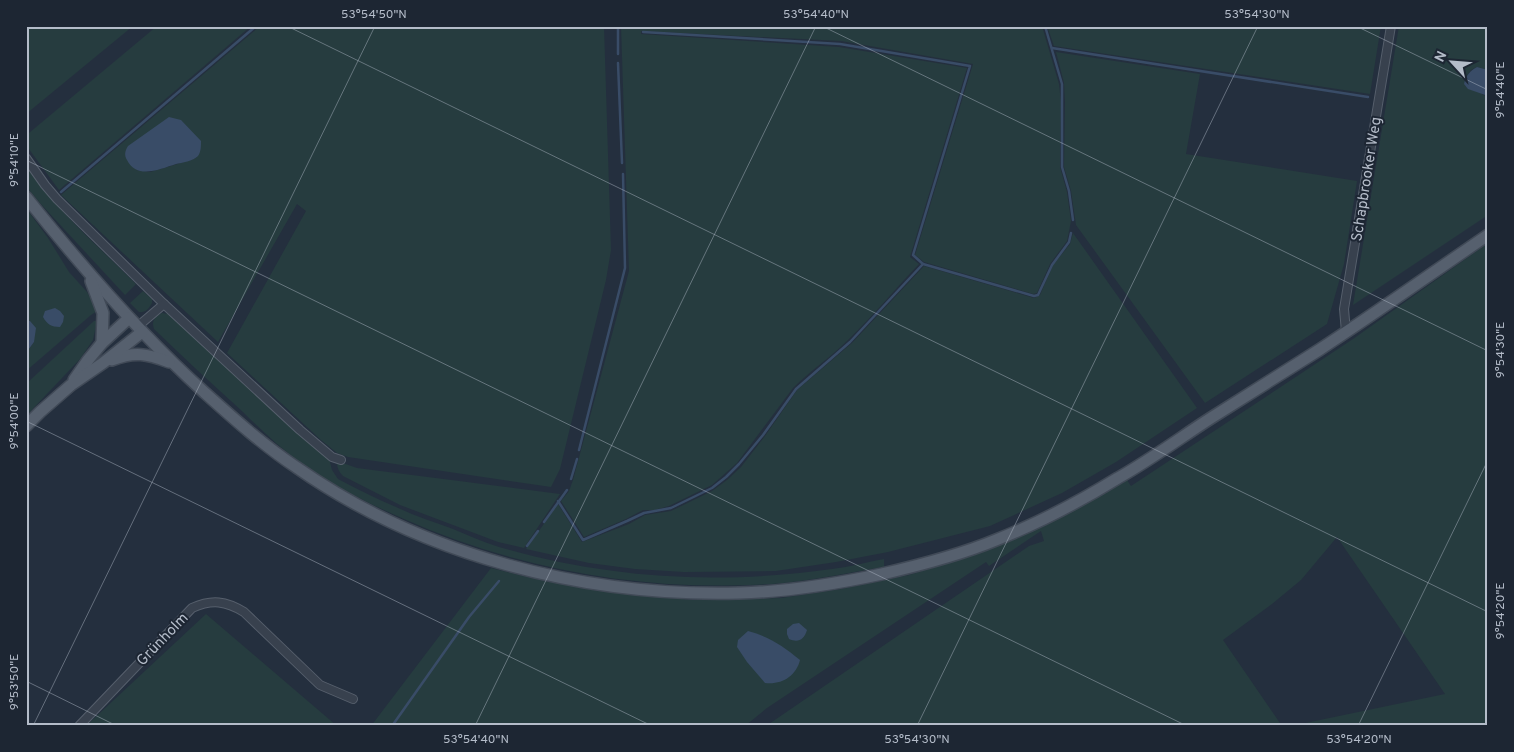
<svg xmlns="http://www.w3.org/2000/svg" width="1514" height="752" font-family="Overpass,sans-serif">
	<rect width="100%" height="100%" fill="#242f3e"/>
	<g fill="#263c3f" fill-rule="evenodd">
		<path d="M 26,26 L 133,26 L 26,114 Z"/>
		<path d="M 157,26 L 251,26 L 59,190 L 26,145 L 26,139 L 29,133 Z"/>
		<path d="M 260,26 L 604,26 L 611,250 L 606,280 L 560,469 L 551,487 L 348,457 L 337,453 L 321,440 L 227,353 L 306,211 L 297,204 L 218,342 L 61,195 ZM 197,157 L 191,160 L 150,172 L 136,170 Z"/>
		<path d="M 621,26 L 1042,26 L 1059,84 L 1061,102 L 1060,167 L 1067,192 L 1071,221 L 1067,241 L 1050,264 L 1037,293 L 1033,294 L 924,262 L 915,255 L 973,64 L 841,41 L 641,31 L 641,34 L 839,47 L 967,68 L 910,257 L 919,264 C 895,289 873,316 848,340 C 831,357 810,371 793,388 L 737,463 L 712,485 L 669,506 L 655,510 L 643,510 L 626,519 L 584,537 L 561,501 L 569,491 L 573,480 L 629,271 Z"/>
		<path d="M 1047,26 L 1381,26 L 1370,94 L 1054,46 Z"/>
		<path d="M 1399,26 L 1488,26 L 1488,70 L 1477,67 L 1471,70 L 1466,77 L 1483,95 L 1488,96 L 1488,215 L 1353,305 Z"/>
		<path d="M 1056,52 L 1200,74 L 1186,154 L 1357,181 L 1344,264 L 1327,324 L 1205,403 L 1076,225 L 1071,191 L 1064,167 L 1065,102 L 1064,83 Z"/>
		<path d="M 26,166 C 56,210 98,246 136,284 L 125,295 L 39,202 L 26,186 Z"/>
		<path d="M 26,208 L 48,238 L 69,272 L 87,292 L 93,302 L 97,311 L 91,315 L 26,371 L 26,353 L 34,342 L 30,321 L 26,320 Z"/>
		<path d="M 1073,233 L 1197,408 L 1116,462 L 1062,493 L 990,526 L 888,552 L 836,562 L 776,571 L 684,572 L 635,569 L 589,563 L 526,549 L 558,504 L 582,542 L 629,524 L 645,515 L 671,511 L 712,491 L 727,480 L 741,467 L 765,436 L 797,390 L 852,343 L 924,266 L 1034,298 L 1040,295 L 1053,265 L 1070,244 Z"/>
		<path d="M 1488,243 L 1488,726 L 1291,726 L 1445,694 L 1337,537 L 1301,580 L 1272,604 L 1223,640 L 1282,726 L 766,726 L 1029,546 L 1044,541 L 1041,531 L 989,566 L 986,562 L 767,708 L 745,726 L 371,726 L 491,568 L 540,580 L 593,590 L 692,600 L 781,598 L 841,589 L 909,575 L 974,555 L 1065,515 L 1127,480 L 1131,486 L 1353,339 Z"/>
		<path d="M 143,291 L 152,299 L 152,303 C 149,308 146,313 139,312 L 130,303 Z"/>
		<path d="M 162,313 L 168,314 L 176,319 L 329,458 L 332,470 L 338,479 C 357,489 377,499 396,507 C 415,516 434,522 453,529 C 468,535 483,542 499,547 C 609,579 719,585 832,569 C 850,567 867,562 884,559 L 884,567 C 847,573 809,581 772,584 C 646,592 519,570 404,519 C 367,503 333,486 301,463 C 280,448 261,430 243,412 C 213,385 183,357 154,329 C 151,321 155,317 162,313 Z"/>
		<path d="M 94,321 L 97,321 L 93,340 L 80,359 L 26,416 L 26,384 Z"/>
		<path d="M 340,462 L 357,468 L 560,494 L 524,548 L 498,542 L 400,505 L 343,476 C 339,472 337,468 337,463 Z"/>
		<path d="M 206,614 L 337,726 L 86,726 Z"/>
	</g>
	<g fill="#394c67">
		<path d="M 1477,67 L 1488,70 L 1488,96 L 1468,89 L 1464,84 C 1466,75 1470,71 1477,67 Z"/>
		<path d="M 169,117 L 181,120 L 201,141 C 201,146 201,152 198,156 C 193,161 182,163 176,164 C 160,169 137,180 127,160 C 124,155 125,151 128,146 Z"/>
		<path d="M 55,308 L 60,311 L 64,316 L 63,322 L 60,327 C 51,327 47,324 43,317 L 45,311 Z"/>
		<path d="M 26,320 L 30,321 L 36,328 L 34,342 L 26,353 Z"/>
		<path d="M 799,623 L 807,630 C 804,640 798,643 789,639 L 787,634 L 787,629 L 793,624 Z"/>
		<path d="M 748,631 C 770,637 783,646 800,660 C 796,676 782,685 765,683 L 747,662 L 737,647 L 738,640 Z"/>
	</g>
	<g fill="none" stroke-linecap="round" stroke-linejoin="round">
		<g stroke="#394c67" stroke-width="2.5">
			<path d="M 1045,26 L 1062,84 L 1062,167 L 1069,191 L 1073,220"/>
			<path d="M 643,32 L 840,44 L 970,66 L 913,255 L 923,264"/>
			<path d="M 1052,48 L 1368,97"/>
			<path d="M 618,54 L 618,26"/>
			<path d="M 618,63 L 622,163"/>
			<path d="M 61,192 L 256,26"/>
			<path d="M 579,450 L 625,268 L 623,174"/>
			<path d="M 571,479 L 577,459"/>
			<path d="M 558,501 L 583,540 L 627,521 L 644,513 L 671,508 L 712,488 L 726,477 L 739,464 L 763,435 L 796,389 L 850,342 L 923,264 L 1034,296 L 1038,295 L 1052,265 L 1069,242 L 1071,233"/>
			<path d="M 544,522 L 567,490"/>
			<path d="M 527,546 L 538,531"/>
			<path d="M 392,726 L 469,617 L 499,581"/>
		</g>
		<g stroke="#565f6c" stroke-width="10">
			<g id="street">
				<path d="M 26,158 L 45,185 L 57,199 L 164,304 L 300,430 L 332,457 L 341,460"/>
				<path d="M 137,327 L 164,304"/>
				<path d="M 1346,332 L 1344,309 L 1391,26"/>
				<path d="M 79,726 L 192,608 C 212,599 226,601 244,612 L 320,685 L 353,699"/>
			</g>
		</g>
		<g stroke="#414a57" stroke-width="14">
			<g id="primary">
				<path d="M 26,197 C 81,266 138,332 204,392 C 233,418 263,445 296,467 C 423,556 585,597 739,593 C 787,592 835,584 882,574 C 921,565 960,555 996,540 C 1039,523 1079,502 1118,478 C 1150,460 1180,438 1211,418 C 1247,395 1283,373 1319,350 C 1376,313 1432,273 1488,235"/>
				<path d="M 91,281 L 103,313 L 102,343"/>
				<path d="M 112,360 C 135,351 147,354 169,362"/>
				<path d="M 74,380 L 88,360 L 102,343 L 129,318"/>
				<path d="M 26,426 L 40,412 L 71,385 L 103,363 L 142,332"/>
			</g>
		</g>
		<use href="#street" stroke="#38414e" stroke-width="8"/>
		<use href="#primary" stroke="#56606e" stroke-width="11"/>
	</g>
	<path fill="none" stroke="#b4bcc9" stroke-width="1" stroke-opacity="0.45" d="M 287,26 L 1488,612M 822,26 L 1488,351M 1356,26 L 1488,90M 26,160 L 1187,726M 26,421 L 652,726M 26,681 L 117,726M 33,726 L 375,26M 475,726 L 816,26M 917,726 L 1258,26M 1358,726 L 1488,460"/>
	<g text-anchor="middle" stroke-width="4" stroke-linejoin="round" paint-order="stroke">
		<g font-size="15" fill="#b4bcc9" stroke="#1d2633">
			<text transform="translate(1366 179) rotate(-81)" y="5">Schapbrooker Weg</text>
			<text transform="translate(162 639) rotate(-46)" y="5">Grünholm</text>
		</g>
	</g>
	<rect width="1514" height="752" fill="none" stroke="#1d2633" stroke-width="55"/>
	<g transform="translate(1452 62) rotate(296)" stroke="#1d2633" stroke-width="4" paint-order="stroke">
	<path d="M0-4L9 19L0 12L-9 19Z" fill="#b4bcc9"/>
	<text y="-8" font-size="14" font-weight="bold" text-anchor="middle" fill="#b4bcc9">N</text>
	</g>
	<rect x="28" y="28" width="1458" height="696" fill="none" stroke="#b4bcc9" stroke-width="2"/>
	<g font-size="12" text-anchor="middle" fill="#b4bcc9">
		<text x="374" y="18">53°54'50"N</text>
		<text x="816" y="18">53°54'40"N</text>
		<text x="1257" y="18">53°54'30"N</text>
		<text transform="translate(1500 90) rotate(-90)" y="4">9°54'40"E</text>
		<text transform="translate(14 160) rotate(-90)" y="4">9°54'10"E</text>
		<text transform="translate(1500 350) rotate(-90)" y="4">9°54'30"E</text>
		<text transform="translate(14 421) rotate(-90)" y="4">9°54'00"E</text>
		<text transform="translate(1500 611) rotate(-90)" y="4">9°54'20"E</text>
		<text transform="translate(14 682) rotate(-90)" y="4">9°53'50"E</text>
		<text x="476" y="743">53°54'40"N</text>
		<text x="917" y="743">53°54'30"N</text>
		<text x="1359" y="743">53°54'20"N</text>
	</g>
</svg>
